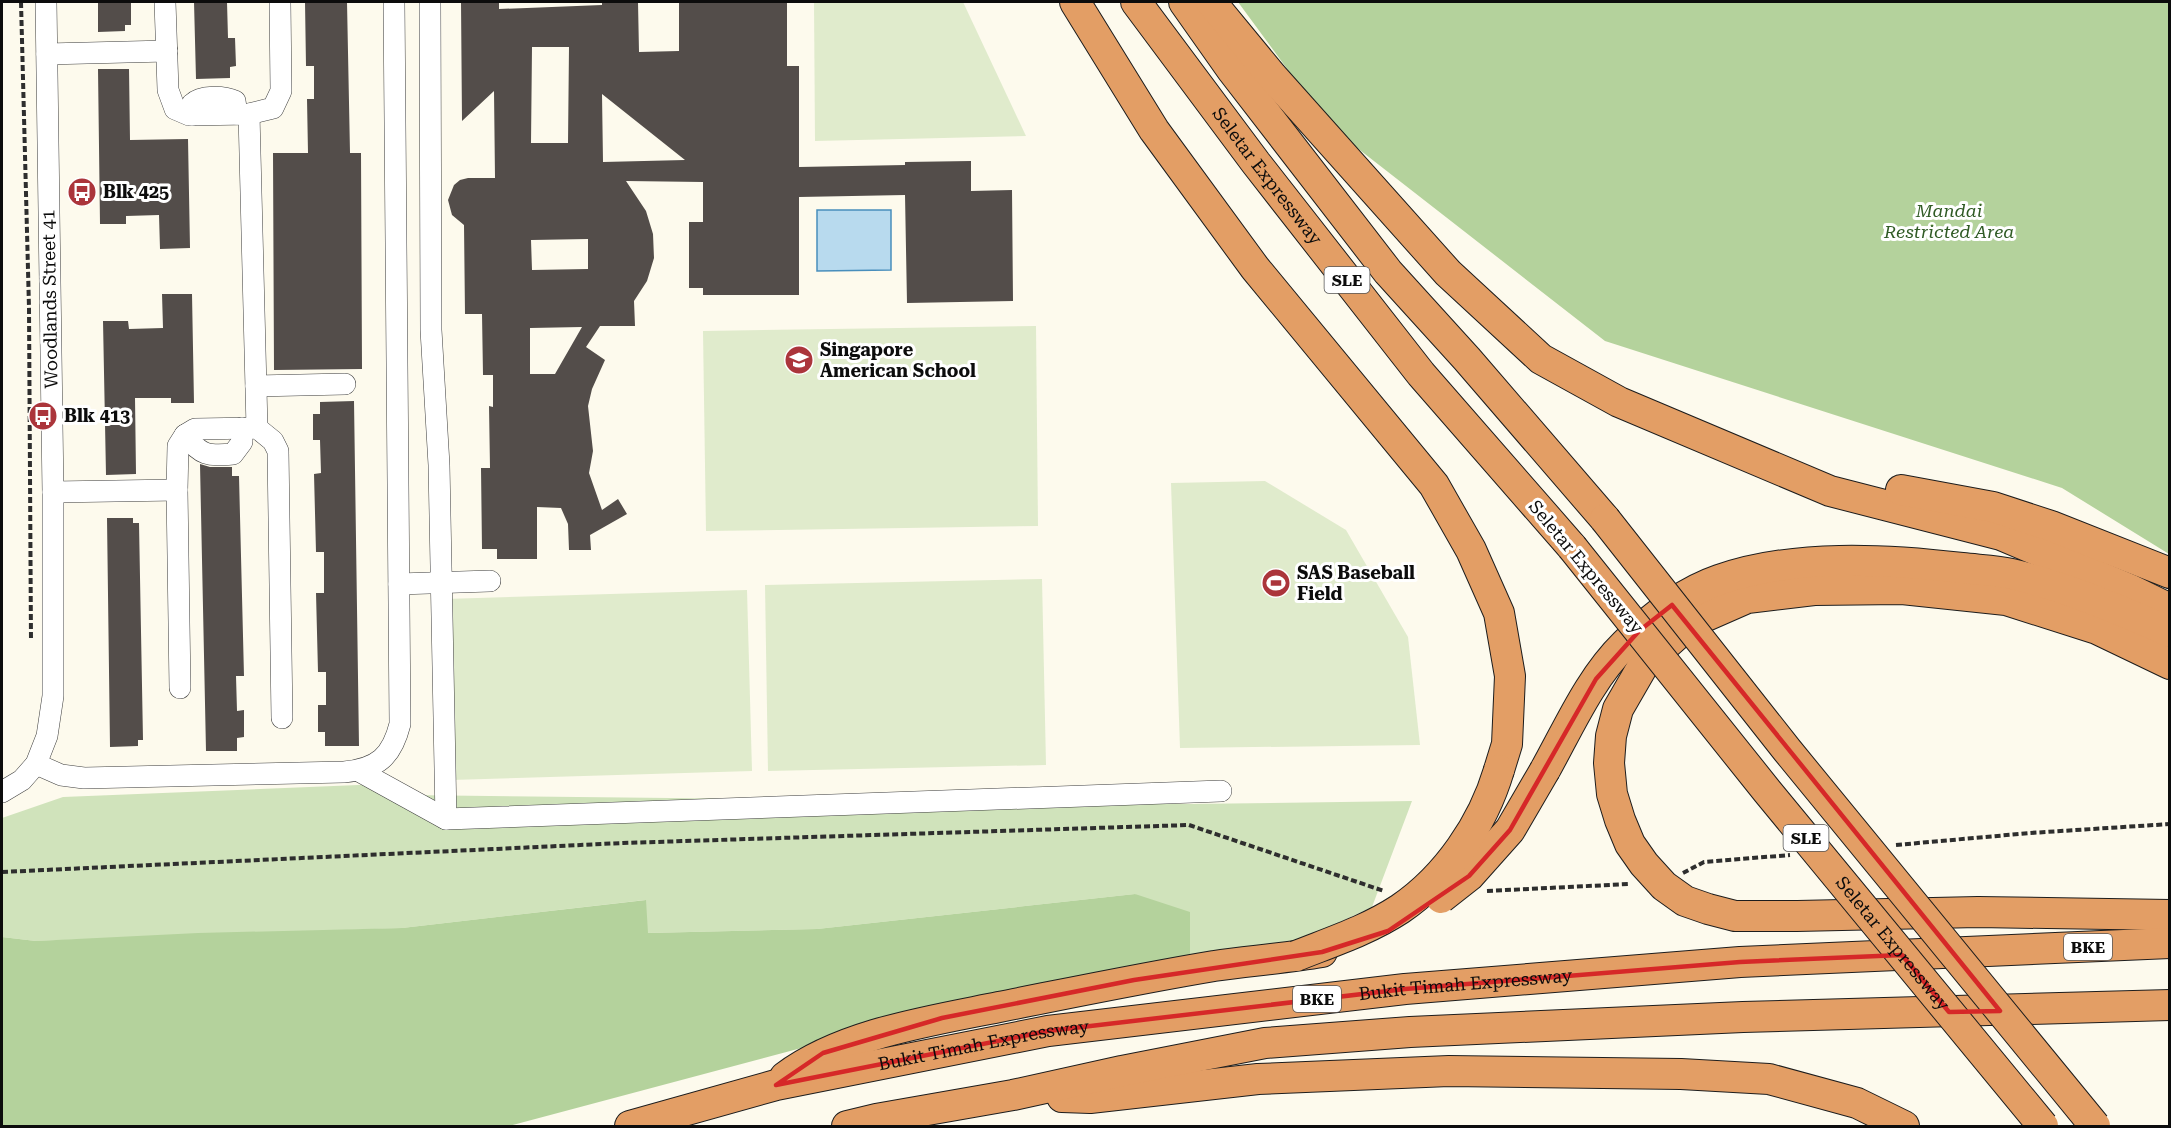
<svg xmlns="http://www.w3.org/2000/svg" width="2171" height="1128" font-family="'Roboto Serif',serif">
	<rect width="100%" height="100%" fill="#fdfaed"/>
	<path fill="#d0e3bb" d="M 383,784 L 407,795 L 1189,804 L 1412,801 L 1372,907 L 1289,946 L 1190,955 L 1135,894 L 817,929 L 647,933 L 645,900 L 402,928 L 36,941 L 2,937 L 2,818 L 63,797 Z"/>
	<g fill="#b4d29c">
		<path d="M 1238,2 L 2169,2 L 2169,554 L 2062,488 L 1605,341 L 1329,126 Z"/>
		<path d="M 1135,894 L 1190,912 L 1190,955 L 989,998 L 509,1126 L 2,1126 L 2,937 L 36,941 L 198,933 L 402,928 L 646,900 L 648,933 L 817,929 Z"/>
	</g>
	<g fill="#e0ebcc">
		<path d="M 814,2 L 963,2 L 1026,136 L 815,141 Z"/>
		<path d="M 1036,326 L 1038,526 L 706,531 L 703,331 Z"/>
		<path d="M 1265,481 L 1346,530 L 1408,637 L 1420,745 L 1180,748 L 1171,483 Z"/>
		<path d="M 1042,579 L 1046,765 L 768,771 L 765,585 Z"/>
		<path d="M 747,590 L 752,771 L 451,780 L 445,599 Z"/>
	</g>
	<path fill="#b8daee" stroke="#488ebc" stroke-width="1.5" d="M 817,210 L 891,210 L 891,270 L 817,271 Z"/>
	<g fill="#534d4a" fill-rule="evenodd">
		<path d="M 98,2 L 131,2 L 131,25 L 125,25 L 125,31 L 98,32 Z"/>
		<path d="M 194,2 L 227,2 L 228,38 L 235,38 L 236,66 L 230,67 L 230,78 L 196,79 Z"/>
		<path d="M 305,2 L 347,2 L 350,153 L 361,153 L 362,369 L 274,370 L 273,153 L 308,153 L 307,99 L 314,99 L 314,66 L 306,66 Z"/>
		<path d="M 461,2 L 499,2 L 499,9 L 602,5 L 602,2 L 638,2 L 639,52 L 679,51 L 679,2 L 787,2 L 787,66 L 799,66 L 799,167 L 905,165 L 905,162 L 971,161 L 971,191 L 1012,190 L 1013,301 L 907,303 L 905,195 L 799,197 L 799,295 L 703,295 L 703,288 L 689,288 L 689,222 L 703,222 L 703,182 L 626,181 L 646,211 L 653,234 L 654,258 L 647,281 L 634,301 L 635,326 L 600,326 L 586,347 L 605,360 L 592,389 L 588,406 L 593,451 L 589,473 L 602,510 L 618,499 L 627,514 L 590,535 L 591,550 L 569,550 L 568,524 L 561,508 L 537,507 L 537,559 L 497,559 L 497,549 L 482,549 L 481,468 L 490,468 L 489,406 L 493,407 L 493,375 L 483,375 L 482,314 L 465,314 L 464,225 L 452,215 L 448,200 L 454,185 L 460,180 L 468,178 L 495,178 L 494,91 L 462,121 ZM 532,47 L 569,47 L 568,143 L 531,143 ZM 602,94 L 685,160 L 603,162 ZM 588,239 L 588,269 L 532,270 L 531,240 ZM 582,327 L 555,374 L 530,374 L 530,328 Z"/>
		<path d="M 98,69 L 129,69 L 130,140 L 188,139 L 190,248 L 160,249 L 159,215 L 126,216 L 126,224 L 100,224 Z"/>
		<path d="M 162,294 L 192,294 L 194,403 L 171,403 L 171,398 L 135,398 L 136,474 L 106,475 L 103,321 L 128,321 L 129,329 L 163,328 Z"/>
		<path d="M 354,401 L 359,746 L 325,746 L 325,732 L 318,732 L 318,705 L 326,705 L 326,672 L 318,672 L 316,593 L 324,593 L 324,552 L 316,552 L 314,474 L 321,473 L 320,440 L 313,440 L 313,414 L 320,414 L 320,402 Z"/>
		<path d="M 200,464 L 210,467 L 232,467 L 232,476 L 239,476 L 244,676 L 236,676 L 237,711 L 244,710 L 244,737 L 237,738 L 237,751 L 206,751 Z"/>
		<path d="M 107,518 L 133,518 L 133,523 L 139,523 L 143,740 L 138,740 L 138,746 L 110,747 Z"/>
	</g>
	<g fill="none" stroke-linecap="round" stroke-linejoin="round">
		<g stroke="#3f3f3f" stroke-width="22">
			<g id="minor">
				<path d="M 165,2 L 168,90 L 175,109 L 189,115 L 249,114 L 273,108 L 281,91 L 280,2"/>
				<path d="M 430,2 L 431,330 L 439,465 L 446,819"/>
				<path d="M 47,54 L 167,51"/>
				<path d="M 249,114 L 257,428"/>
				<path d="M 192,115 L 192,104 C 201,95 224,96 235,101 L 237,114"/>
				<path d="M 256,386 L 345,384"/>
				<path d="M 185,435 C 201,456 208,456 233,454 L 242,442 L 242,428"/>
				<path d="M 53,492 L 177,490"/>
				<path d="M 399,584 L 490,581"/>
				<path d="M 180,688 L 177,490 L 178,446 L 185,435 L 195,429 L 257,428 L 273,441 L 278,451 L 282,718"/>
				<path d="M 36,764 L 61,775 L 84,778 L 344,772 C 378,769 392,756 400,724 L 394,2"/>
				<path d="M 359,771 L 446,819 L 1221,791"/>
				<path d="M 2,792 L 22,780 L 36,764 L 47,736 L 53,696 L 53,492 L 46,2"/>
			</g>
		</g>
		<g stroke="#1d1d1d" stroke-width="32">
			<g id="highway">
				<path d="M 1075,2 L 1154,130 L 1255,268 L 1434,485 L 1471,550 L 1499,613 L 1510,676 L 1507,744 L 1499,770"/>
				<path id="s1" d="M 1136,2 L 1256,163 L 1421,374 L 1572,547"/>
				<path d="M 1184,2 L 1232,70 L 1388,272 L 1467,359 L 1605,519"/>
				<path d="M 1211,2 L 1272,76 L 1448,273 L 1541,359 L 1619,402 L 1830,491 L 2001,535 L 2129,589 L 2170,609"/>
				<path d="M 1901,490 L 1993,507 L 2051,526 L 2170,573"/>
				<path d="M 2170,664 L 2097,629 L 2006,600 L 1902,589 L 1814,590 L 1747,598 L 1690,623 L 1644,664 L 1618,709 L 1611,736 L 1609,763 L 1612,794 L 1620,820 L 1630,844 L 1644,864 L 1664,886 L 1685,901 L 1708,909 L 1735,916 L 1797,916 L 1978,912 L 2170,915"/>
				<path d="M 1545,770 C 1569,727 1590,678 1625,644 C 1651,618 1684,592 1719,580 C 1793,554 1885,559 1962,568 C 1978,570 1996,570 2012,574 C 2066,587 2118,609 2170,632"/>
				<path d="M 785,1077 C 842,1034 930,1021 999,1007 C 1070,993 1142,978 1214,966 C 1250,961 1286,958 1322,952"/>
				<path d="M 1062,1097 L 1090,1098 L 1258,1079 L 1449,1071 L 1681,1074 L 1769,1079 L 1857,1103 L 1904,1126"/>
				<path id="s2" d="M 630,1126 L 776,1085 L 1048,1031 L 1405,989 L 1740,962 L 2170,943"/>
				<path d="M 847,1126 L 876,1119 L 1013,1095 L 1122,1071 L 1265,1043 L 1410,1032 L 1743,1017 L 2170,1005"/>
			</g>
		</g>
		<g stroke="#2e2e2e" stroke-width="4" stroke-dasharray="6 3" stroke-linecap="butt">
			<path d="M 21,2 L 29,308 L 31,641"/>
			<path d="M 1896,845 L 2030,833 L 2170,824"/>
			<path d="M 2,872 L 623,843 L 1189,825 L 1384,891"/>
			<path d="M 1683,873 L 1704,862 L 1790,855"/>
			<path d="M 1487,891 L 1629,884"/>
		</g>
		<use href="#minor" stroke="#fff" stroke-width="21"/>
		<use href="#highway" stroke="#e39e65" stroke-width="30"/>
		<g stroke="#1d1d1d" stroke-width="32" stroke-linecap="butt">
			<g id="highway-bridge">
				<path d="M 1605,519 L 1787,750 L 2095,1126"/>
				<path id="s3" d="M 1572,547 L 1767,791 L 2043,1126"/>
				<path d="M 1441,898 L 1469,876 L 1510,830 L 1545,770"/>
				<path d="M 1296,956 C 1331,942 1368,930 1400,909 C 1447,877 1483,824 1499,770"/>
			</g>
		</g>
		<use href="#highway-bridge" stroke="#e39e65" stroke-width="30"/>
	</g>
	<path fill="none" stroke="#d62828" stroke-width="4.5" stroke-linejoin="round" d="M 1672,605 L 2000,1011 L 1949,1012 L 1902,955 L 1740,962 L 1405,989 L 1048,1031 L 776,1085 L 823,1053 L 942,1018 L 1134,980 L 1322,952 L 1388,931 L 1469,876 L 1510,830 L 1596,679 L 1639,631 Z"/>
	<defs>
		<g id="bus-disc" transform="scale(1.5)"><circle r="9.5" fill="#ab353b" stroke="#fff"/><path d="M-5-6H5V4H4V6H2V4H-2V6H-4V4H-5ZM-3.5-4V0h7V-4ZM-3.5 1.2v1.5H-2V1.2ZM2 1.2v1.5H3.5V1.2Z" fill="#fff"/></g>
		<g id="school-disc" transform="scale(1.5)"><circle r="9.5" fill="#ab353b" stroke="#fff"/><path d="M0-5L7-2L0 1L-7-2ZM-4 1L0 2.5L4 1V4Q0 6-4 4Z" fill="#fff"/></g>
		<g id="stadium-disc" transform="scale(1.5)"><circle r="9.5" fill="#ab353b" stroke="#fff"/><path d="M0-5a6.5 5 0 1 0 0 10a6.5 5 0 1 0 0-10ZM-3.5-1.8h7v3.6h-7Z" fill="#fff"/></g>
	</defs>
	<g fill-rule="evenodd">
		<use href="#bus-disc" x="82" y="192"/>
		<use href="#school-disc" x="799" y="360"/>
		<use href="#bus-disc" x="43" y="416"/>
		<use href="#stadium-disc" x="1276" y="583"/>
	</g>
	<g text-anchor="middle" stroke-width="6" stroke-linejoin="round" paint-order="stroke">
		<g fill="#fff" stroke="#555" stroke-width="1.5">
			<rect x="1324.5" y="267" width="45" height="26" rx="4.5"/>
			<rect x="1783.5" y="825" width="45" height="26" rx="4.5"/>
			<rect x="2064" y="934" width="48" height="26" rx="4.5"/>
			<rect x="1293" y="986" width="48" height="26" rx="4.5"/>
		</g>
		<g font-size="16" font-weight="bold" fill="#0c0c0c">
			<text x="1347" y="286">SLE</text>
			<text x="1806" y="844">SLE</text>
			<text x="2088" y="953">BKE</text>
			<text x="1317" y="1005">BKE</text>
		</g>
		<g font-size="18" fill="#0c0c0c" stroke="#fff">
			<text dy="6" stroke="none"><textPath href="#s1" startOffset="218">Seletar Expressway</textPath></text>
			<text transform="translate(50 299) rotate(-91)" y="6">Woodlands Street 41</text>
			<text transform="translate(1586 567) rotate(50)" y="6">Seletar Expressway</text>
			<text dy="6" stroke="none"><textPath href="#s3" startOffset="510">Seletar Expressway</textPath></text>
			<text dy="6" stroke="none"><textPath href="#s2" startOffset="849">Bukit Timah Expressway</textPath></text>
			<text dy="6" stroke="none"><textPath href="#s2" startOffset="363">Bukit Timah Expressway</textPath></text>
		</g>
		<g font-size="18" font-weight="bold" fill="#0c0c0c" stroke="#fff" text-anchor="start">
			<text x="103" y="198">Blk 425</text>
			<text x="820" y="356">Singapore<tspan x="820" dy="21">American School</tspan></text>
			<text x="64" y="422">Blk 413</text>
			<text x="1297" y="579">SAS Baseball<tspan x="1297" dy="21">Field</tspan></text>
		</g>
		<g font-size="18" font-style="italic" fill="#305b25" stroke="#fff">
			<text x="1949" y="217">Mandai<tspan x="1949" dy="21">Restricted Area</tspan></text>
		</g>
	</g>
	<rect width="2171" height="1128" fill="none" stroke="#0c0c0c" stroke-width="6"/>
</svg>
